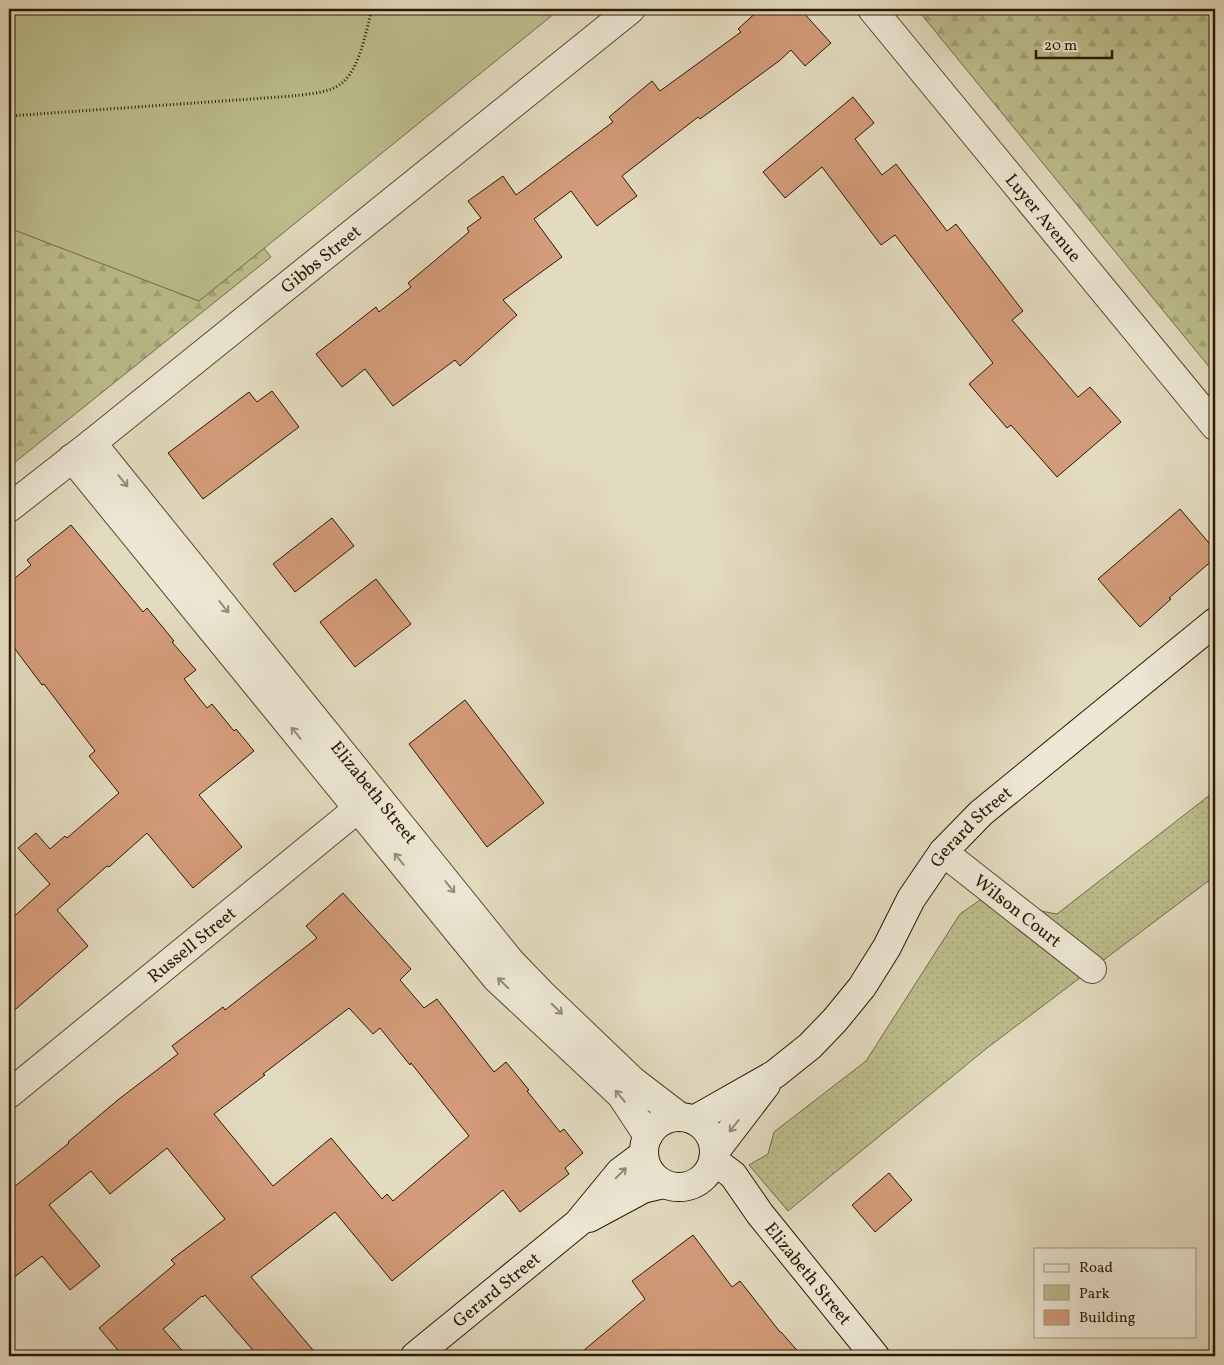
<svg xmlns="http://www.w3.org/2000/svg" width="1224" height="1365" font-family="Vollkorn,serif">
	<defs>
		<pattern id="grass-dots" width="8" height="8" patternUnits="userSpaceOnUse" patternTransform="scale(1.25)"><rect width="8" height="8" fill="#bcbd8c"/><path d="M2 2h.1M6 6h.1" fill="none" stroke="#a2a277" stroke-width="1.8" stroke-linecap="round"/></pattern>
		<pattern id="forest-firs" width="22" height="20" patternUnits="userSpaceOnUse" patternTransform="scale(1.25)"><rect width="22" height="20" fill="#bcbd8c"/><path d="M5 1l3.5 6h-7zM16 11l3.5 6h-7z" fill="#a2a277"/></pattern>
	</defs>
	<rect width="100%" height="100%" fill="#e3dbbf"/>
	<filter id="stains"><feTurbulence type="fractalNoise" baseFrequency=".004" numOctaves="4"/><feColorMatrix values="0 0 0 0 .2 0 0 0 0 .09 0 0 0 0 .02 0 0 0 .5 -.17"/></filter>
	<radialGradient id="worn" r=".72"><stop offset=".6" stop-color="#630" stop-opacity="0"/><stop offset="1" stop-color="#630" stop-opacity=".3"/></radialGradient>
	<path fill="url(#grass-dots)" stroke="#746b46" d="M 1215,791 L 1215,876 L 987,1048 L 788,1211 L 749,1165 L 768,1154 L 774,1132 L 866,1061 L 960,914 L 980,900 L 1057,914 Z"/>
	<g fill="url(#forest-firs)" stroke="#746b46">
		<path d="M 917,9 L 1215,9 L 1215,374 Z"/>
		<path d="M 9,150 L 240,218 L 271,257 L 9,467 Z"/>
	</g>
	<path fill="#bcbd8c" stroke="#746b46" d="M 9,9 L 560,9 L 199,301 L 9,228 Z"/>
	<g fill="#d39b79" stroke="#2c1900" fill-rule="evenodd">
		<path d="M 760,9 L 800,9 L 831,43 L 805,66 L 791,50 L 779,61 L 700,119 L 698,117 L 622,176 L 637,196 L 597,226 L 571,191 L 534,219 L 562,257 L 503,300 L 517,315 L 460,366 L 455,360 L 393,406 L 365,369 L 342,387 L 316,354 L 376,307 L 379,312 L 411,287 L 408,283 L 469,232 L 467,228 L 481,218 L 468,201 L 503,176 L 516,195 L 613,122 L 609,117 L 652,81 L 660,91 L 741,32 L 738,29 Z"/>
		<path d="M 853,97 L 874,123 L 855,139 L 882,175 L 896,164 L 947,231 L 956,224 L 1023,311 L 1012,320 L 1078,397 L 1090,387 L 1121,422 L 1057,477 L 1011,425 L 1007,428 L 969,384 L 993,363 L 895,235 L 881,245 L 822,167 L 785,198 L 763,172 Z"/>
		<path d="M 272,391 L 299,427 L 203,499 L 168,453 L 249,392 L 257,402 Z"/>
		<path d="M 1180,509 L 1215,550 L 1215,558 L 1169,598 L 1171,599 L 1140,627 L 1098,579 Z"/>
		<path d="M 332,518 L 354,546 L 295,592 L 273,564 Z"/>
		<path d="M 71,525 L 143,612 L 147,608 L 174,641 L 172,642 L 196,670 L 184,679 L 207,708 L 212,704 L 234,731 L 236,729 L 254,751 L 199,795 L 242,847 L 193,888 L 147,833 L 109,867 L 107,866 L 57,910 L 88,946 L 9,1015 L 9,921 L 50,884 L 18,848 L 36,833 L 50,849 L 65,836 L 67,838 L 119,793 L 89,756 L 95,751 L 44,684 L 42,685 L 9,641 L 9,583 L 31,565 L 27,560 Z"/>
		<path d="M 376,579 L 411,624 L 355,667 L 320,622 Z"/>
		<path d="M 465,700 L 544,803 L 487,847 L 409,744 Z"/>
		<path d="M 343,893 L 411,969 L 400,980 L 424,1008 L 437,999 L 494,1072 L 506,1062 L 529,1090 L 527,1091 L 560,1132 L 564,1129 L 583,1153 L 565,1168 L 569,1174 L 520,1212 L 503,1190 L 392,1281 L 335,1212 L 251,1277 L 318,1356 L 258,1356 L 205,1295 L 203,1297 L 202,1296 L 163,1329 L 187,1356 L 123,1356 L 99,1328 L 175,1264 L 171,1260 L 225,1219 L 167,1148 L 110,1194 L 91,1171 L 49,1205 L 100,1266 L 70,1290 L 42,1256 L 9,1281 L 9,1191 L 69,1143 L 68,1142 L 119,1099 L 178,1054 L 172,1046 L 223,1007 L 225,1010 L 317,938 L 306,926 ZM 349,1008 L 373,1034 L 380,1028 L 410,1065 L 411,1063 L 469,1136 L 393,1201 L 387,1194 L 382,1199 L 331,1138 L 273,1186 L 214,1114 L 265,1075 L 263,1074 Z"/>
		<path d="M 889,1173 L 912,1200 L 875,1232 L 852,1205 Z"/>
		<path d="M 693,1235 L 732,1287 L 740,1281 L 780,1332 L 781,1332 L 802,1356 L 577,1356 L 645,1299 L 632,1281 Z"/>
	</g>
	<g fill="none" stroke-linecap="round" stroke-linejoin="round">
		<g stroke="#5a4a30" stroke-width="30">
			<g id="street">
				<path id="s1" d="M 872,9 L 1215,426"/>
				<path id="s2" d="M 92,443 L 511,962 L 541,993 L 633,1081 L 680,1117"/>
				<path d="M 72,458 L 496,978 L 621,1095 L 648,1136"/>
				<path id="s3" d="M 9,508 L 92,443 L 631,9"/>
				<path id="s4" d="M 943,852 L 1092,969"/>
				<path id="s5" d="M 9,1094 L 372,797"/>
			</g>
		</g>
		<g stroke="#2c1900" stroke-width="30">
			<g id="secondary">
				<circle cx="679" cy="1152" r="35"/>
				<path id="s6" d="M 694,1120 L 775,1074 L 810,1046 L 835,1020 L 862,987 L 887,947 L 911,899 L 943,852 L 981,813 L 1215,622"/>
				<path d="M 714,1153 L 766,1085"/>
				<path id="s7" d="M 713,1160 L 733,1175 L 760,1214 L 875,1356"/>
				<path d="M 589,1218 L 643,1189 L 664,1184"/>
				<path id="s8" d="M 415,1356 L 578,1223 L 620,1172 L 644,1154"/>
			</g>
		</g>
		<path stroke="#2c1900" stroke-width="3" stroke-dasharray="1 2.5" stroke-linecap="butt" d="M 9,116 L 293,96 C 308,94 330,93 342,83 C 360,68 366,31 372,9"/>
		<use href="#street" stroke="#ede8d5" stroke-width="28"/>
		<use href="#secondary" stroke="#ede8d5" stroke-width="28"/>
	</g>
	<defs><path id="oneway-shaft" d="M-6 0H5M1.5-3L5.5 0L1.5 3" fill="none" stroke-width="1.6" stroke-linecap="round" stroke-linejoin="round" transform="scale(1.25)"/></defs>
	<g stroke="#968b75">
		<use href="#oneway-shaft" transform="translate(123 481) rotate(51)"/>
		<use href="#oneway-shaft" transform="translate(224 607) rotate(51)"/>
		<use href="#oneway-shaft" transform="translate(296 733) rotate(-129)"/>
		<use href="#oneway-shaft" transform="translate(399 859) rotate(-129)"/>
		<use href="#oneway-shaft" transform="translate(450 887) rotate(51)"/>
		<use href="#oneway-shaft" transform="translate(503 983) rotate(-136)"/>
		<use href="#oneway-shaft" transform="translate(557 1009) rotate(44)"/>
		<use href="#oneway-shaft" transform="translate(620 1096) rotate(-130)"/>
		<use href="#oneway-shaft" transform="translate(734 1126) rotate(128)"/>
		<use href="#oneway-shaft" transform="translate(621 1173) rotate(-45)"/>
	</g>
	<g text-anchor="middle" stroke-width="5" stroke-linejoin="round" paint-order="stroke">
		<g font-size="18" fill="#2c1900" stroke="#ede8d5">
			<text dy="6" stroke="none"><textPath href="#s1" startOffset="270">Luyer Avenue</textPath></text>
			<text dy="6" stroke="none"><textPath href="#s3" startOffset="399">Gibbs Street</textPath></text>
			<text dy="6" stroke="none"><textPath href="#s2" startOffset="449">Elizabeth Street</textPath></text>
			<text dy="6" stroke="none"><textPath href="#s6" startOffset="412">Gerard Street</textPath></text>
			<text dy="6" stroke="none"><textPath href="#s4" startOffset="95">Wilson Court</textPath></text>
			<text dy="6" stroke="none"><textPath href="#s5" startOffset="236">Russell Street</textPath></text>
			<text dy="6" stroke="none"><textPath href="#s7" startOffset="149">Elizabeth Street</textPath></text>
			<text dy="6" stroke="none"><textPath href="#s8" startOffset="105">Gerard Street</textPath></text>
		</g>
	</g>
	<rect width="1224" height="1365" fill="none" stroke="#e3dbbf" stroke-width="30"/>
	<rect x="10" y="10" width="1204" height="1345" fill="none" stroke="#2c1900" stroke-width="2.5"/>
	<rect x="15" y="15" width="1194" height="1335" fill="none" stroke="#2c1900"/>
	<rect x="1034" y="1248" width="162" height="90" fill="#ede8d5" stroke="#a09580"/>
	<rect x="1044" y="1264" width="25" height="8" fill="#ede8d5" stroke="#a09580"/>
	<text x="1079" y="1272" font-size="15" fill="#2c1900">Road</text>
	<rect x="1044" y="1285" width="25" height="15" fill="#bcbd8c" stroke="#a09580"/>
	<text x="1079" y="1298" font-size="15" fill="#2c1900">Park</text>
	<rect x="1044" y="1310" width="25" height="15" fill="#d39b79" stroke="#a09580"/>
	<text x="1079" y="1322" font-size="15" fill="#2c1900">Building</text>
	<path d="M1036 50v8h76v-8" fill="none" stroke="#2c1900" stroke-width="2.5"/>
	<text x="1044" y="50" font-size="15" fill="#2c1900" stroke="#ede8d5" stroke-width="4" paint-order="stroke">20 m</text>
	<rect width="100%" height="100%" filter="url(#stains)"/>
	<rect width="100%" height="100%" fill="url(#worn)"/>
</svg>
